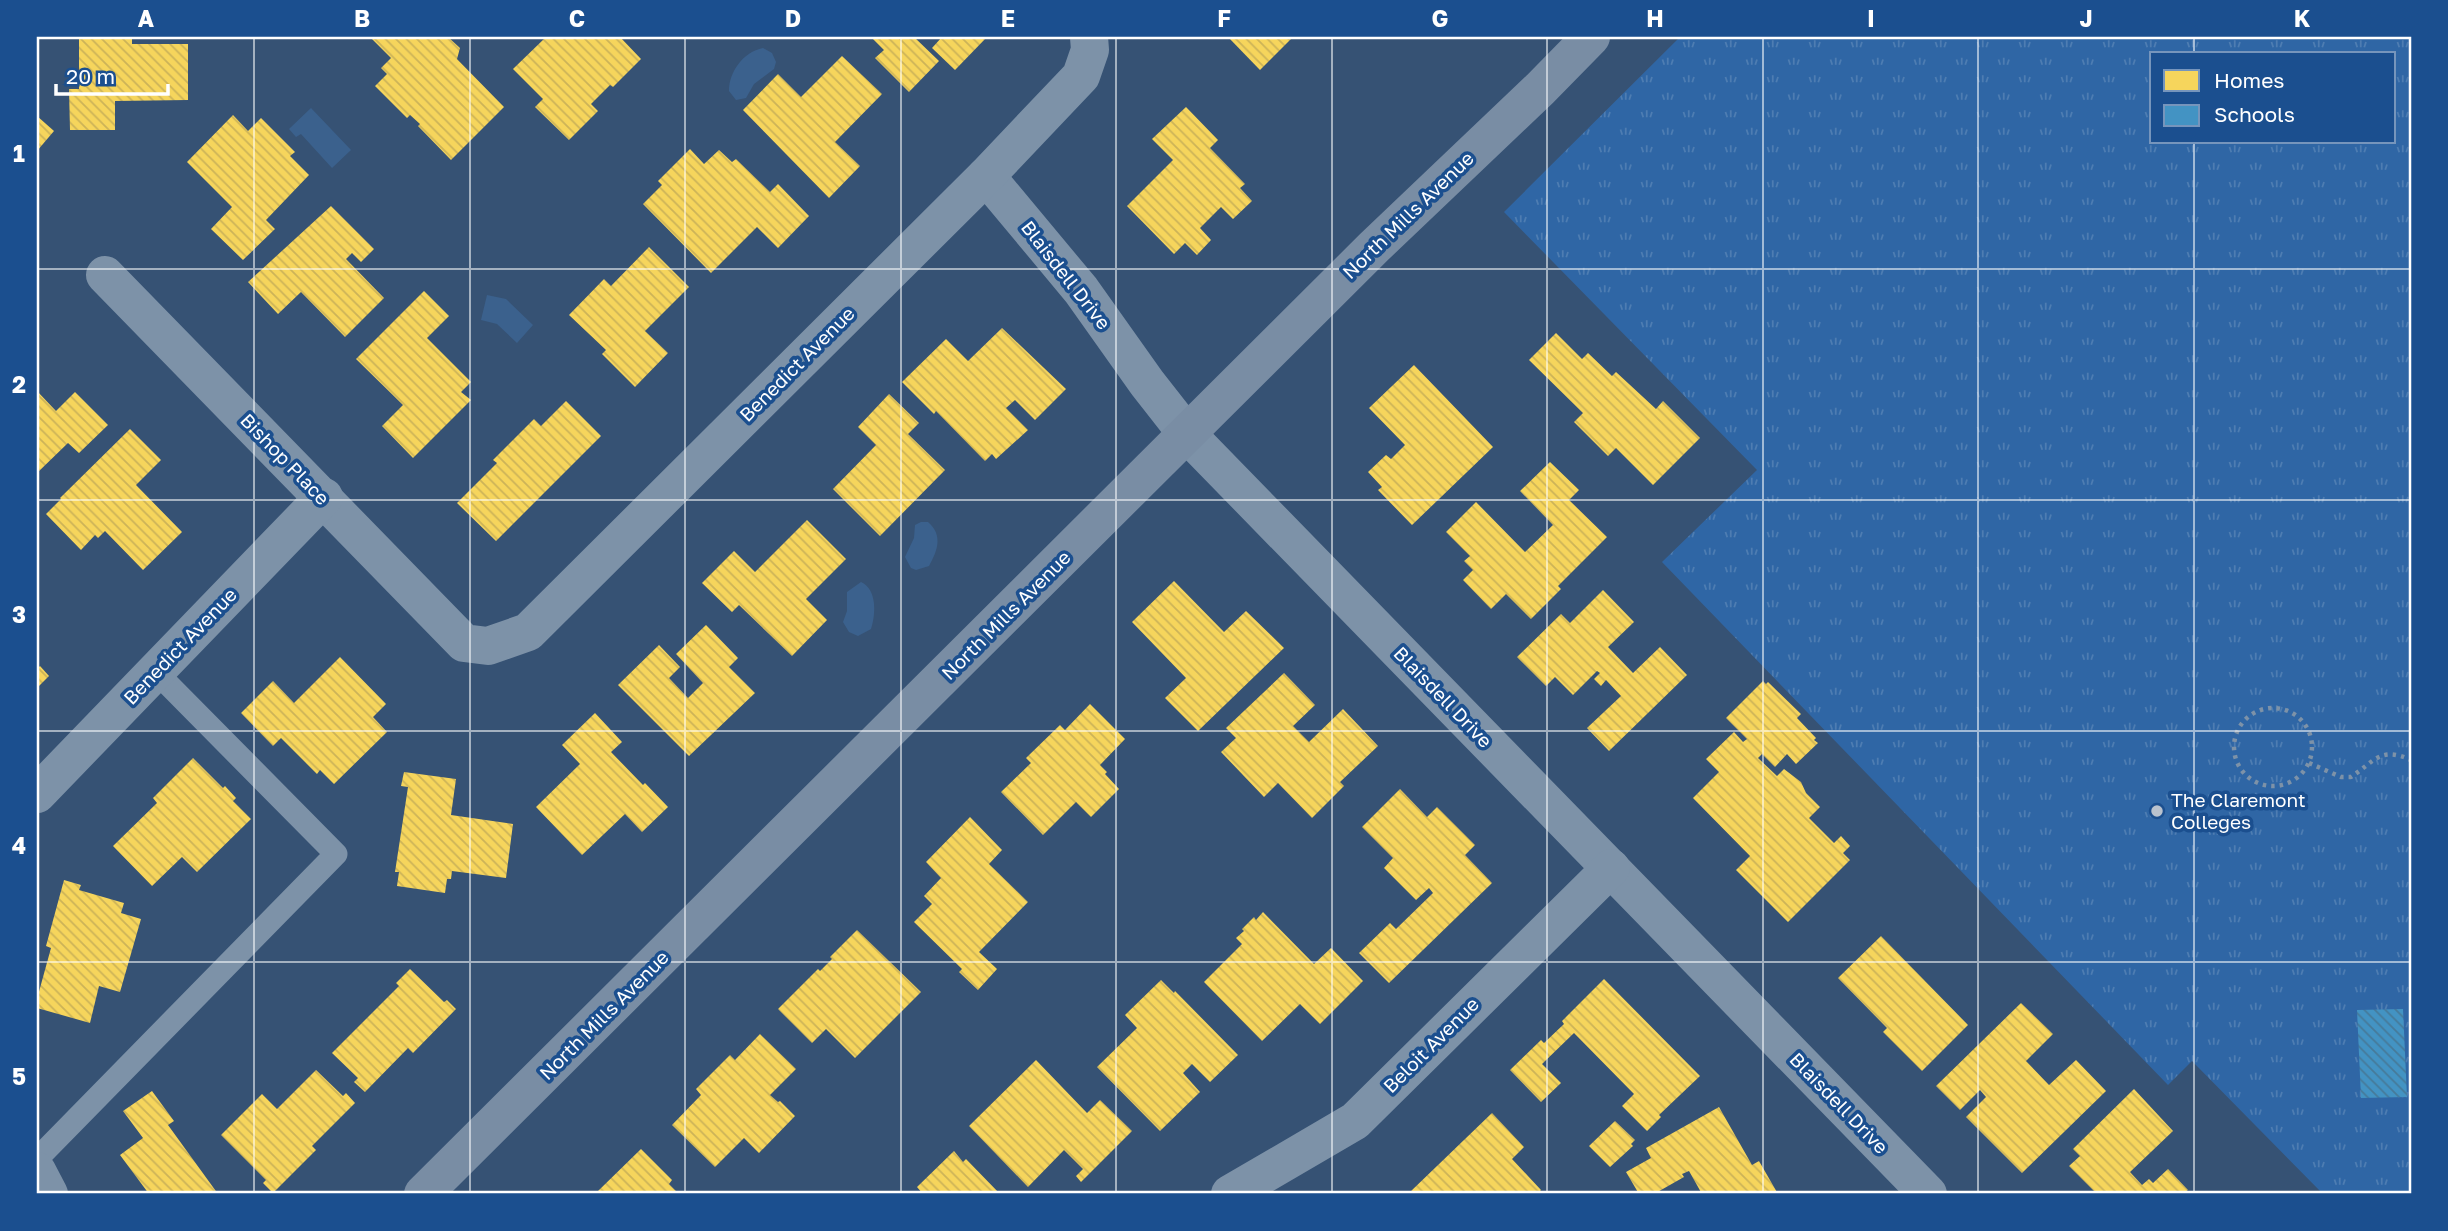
<svg xmlns="http://www.w3.org/2000/svg" width="2448" height="1231" font-family="'Golos Text',sans-serif">
	<defs>
		<pattern id="park-tufts" width="24" height="20" patternUnits="userSpaceOnUse" patternTransform="scale(1.75)"><rect width="24" height="20" fill="#2f66a5"/><path d="M3 7l-1-3M5 7V3M7 7l1-3M15 17l-1-3M17 17v-4M19 17l1-3" fill="none" stroke="#4e7db2"/></pattern>
		<pattern id="homes-back-hatch" width="6" height="6" patternUnits="userSpaceOnUse" patternTransform="scale(1.75)"><rect width="6" height="6" fill="#f6d55c"/><path d="M-1 5l2 2M0 0l6 6M5-1l2 2" fill="none" stroke="#ccb358"/></pattern>
		<pattern id="schools-back-hatch" width="6" height="6" patternUnits="userSpaceOnUse" patternTransform="scale(1.75)"><rect width="6" height="6" fill="#4393c3"/><path d="M-1 5l2 2M0 0l6 6M5-1l2 2" fill="none" stroke="#467a99"/></pattern>
	</defs>
	<rect width="100%" height="100%" fill="#365274"/>
	<path fill="url(#park-tufts)" fill-rule="evenodd" d="M 1680,37 L 2411,37 L 2411,1194 L 2323,1194 L 2192,1061 L 2168,1085 L 1662,562 L 1757,470 L 1504,212 ZM 2152,54 L 2394,54 L 2394,142 L 2152,142 Z"/>
	<g fill="#3b618d">
		<path d="M 763,48 L 772,53 L 776,62 L 774,69 L 754,84 L 746,98 L 736,100 L 729,91 C 729,72 743,52 763,48 Z"/>
		<path d="M 311,108 L 351,150 L 332,168 L 301,134 L 296,137 L 289,129 Z"/>
		<path d="M 487,295 L 506,299 L 533,325 L 517,343 L 497,324 L 481,320 Z"/>
		<path d="M 921,522 L 928,522 C 943,535 938,550 929,566 L 916,570 L 911,568 L 905,557 L 914,538 L 915,525 Z"/>
		<path d="M 861,582 C 877,589 876,614 871,629 L 858,636 L 849,632 L 843,622 L 847,611 L 847,592 Z"/>
	</g>
	<g fill="url(#homes-back-hatch)">
		<path d="M 79,37 L 132,37 L 132,44 L 188,44 L 188,100 L 115,101 L 115,130 L 70,130 L 69,89 L 79,89 Z"/>
		<path d="M 370,37 L 448,37 L 460,48 L 457,59 L 504,107 L 451,160 L 418,126 L 420,124 L 410,115 L 407,118 L 375,86 L 387,74 L 381,68 L 391,58 Z"/>
		<path d="M 546,37 L 620,37 L 641,59 L 613,87 L 610,85 L 591,104 L 598,111 L 569,140 L 535,107 L 543,99 L 513,69 Z"/>
		<path d="M 871,37 L 914,37 L 939,61 L 909,92 L 875,58 L 884,50 Z"/>
		<path d="M 942,37 L 987,37 L 955,70 L 932,48 Z"/>
		<path d="M 1228,37 L 1293,37 L 1260,70 Z"/>
		<path d="M 842,56 L 882,94 L 835,142 L 860,166 L 829,198 L 743,110 L 778,74 L 801,97 Z"/>
		<path d="M 1186,107 L 1218,140 L 1210,148 L 1245,184 L 1240,188 L 1252,201 L 1233,219 L 1221,207 L 1200,228 L 1211,240 L 1197,255 L 1185,243 L 1174,254 L 1127,206 L 1173,160 L 1152,139 Z"/>
		<path d="M 233,115 L 248,131 L 261,118 L 295,152 L 290,156 L 309,175 L 266,220 L 275,229 L 243,260 L 211,229 L 232,207 L 187,162 Z"/>
		<path d="M 37,116 L 54,131 L 37,151 Z"/>
		<path d="M 690,149 L 704,164 L 719,150 L 732,162 L 736,159 L 770,192 L 778,184 L 809,216 L 778,248 L 757,227 L 711,273 L 643,204 L 662,185 L 658,181 Z"/>
		<path d="M 331,206 L 374,249 L 361,262 L 352,253 L 346,259 L 384,298 L 345,337 L 301,292 L 278,314 L 248,282 Z"/>
		<path d="M 649,247 L 689,287 L 645,331 L 668,353 L 635,387 L 602,354 L 606,350 L 569,315 L 604,279 L 611,286 Z"/>
		<path d="M 424,291 L 449,316 L 427,338 L 471,382 L 461,392 L 471,400 L 413,458 L 382,426 L 403,405 L 356,359 Z"/>
		<path d="M 1002,328 L 1066,389 L 1035,420 L 1015,400 L 1006,408 L 1028,430 L 996,459 L 992,454 L 985,461 L 936,411 L 934,414 L 902,382 L 946,339 L 968,361 Z"/>
		<path d="M 1556,333 L 1582,359 L 1588,353 L 1612,376 L 1616,372 L 1656,409 L 1663,401 L 1700,438 L 1653,485 L 1616,448 L 1608,456 L 1574,422 L 1583,413 L 1529,360 Z"/>
		<path d="M 1414,365 L 1493,447 L 1412,525 L 1378,490 L 1382,487 L 1368,472 L 1386,455 L 1391,459 L 1405,445 L 1369,408 Z"/>
		<path d="M 37,391 L 56,411 L 75,392 L 108,425 L 79,453 L 68,443 L 37,473 Z"/>
		<path d="M 889,394 L 919,423 L 908,434 L 945,470 L 880,536 L 833,489 L 876,445 L 858,427 Z"/>
		<path d="M 566,401 L 601,436 L 496,541 L 457,503 L 497,463 L 493,460 L 534,419 L 541,426 Z"/>
		<path d="M 130,429 L 161,460 L 136,485 L 182,532 L 143,570 L 105,531 L 98,538 L 95,535 L 81,550 L 46,514 L 61,499 L 60,498 Z"/>
		<path d="M 1550,462 L 1579,490 L 1569,500 L 1607,537 L 1558,586 L 1561,589 L 1531,619 L 1506,594 L 1491,609 L 1463,580 L 1473,570 L 1464,561 L 1470,556 L 1446,532 L 1476,502 L 1525,552 L 1553,525 L 1520,491 Z"/>
		<path d="M 807,520 L 846,559 L 806,599 L 827,620 L 792,656 L 739,605 L 732,612 L 702,583 L 734,551 L 755,572 Z"/>
		<path d="M 1174,581 L 1224,632 L 1246,611 L 1284,648 L 1198,731 L 1165,698 L 1186,678 L 1132,622 Z"/>
		<path d="M 1603,590 L 1634,622 L 1608,647 L 1633,673 L 1660,647 L 1687,675 L 1609,751 L 1587,728 L 1621,696 L 1606,680 L 1601,686 L 1594,679 L 1600,673 L 1597,671 L 1573,695 L 1555,677 L 1546,686 L 1517,657 L 1561,614 L 1570,623 Z"/>
		<path d="M 706,625 L 738,658 L 729,667 L 755,693 L 689,756 L 618,685 L 659,645 L 680,667 L 669,678 L 688,698 L 703,683 L 676,654 Z"/>
		<path d="M 340,657 L 386,704 L 373,717 L 387,732 L 334,784 L 320,770 L 317,774 L 281,738 L 273,746 L 241,713 L 273,681 L 294,703 Z"/>
		<path d="M 40,666 L 49,676 L 37,688 L 37,669 Z"/>
		<path d="M 1284,673 L 1315,705 L 1293,726 L 1309,742 L 1343,709 L 1378,746 L 1340,782 L 1344,786 L 1312,818 L 1278,783 L 1264,797 L 1221,752 L 1236,738 L 1226,728 Z"/>
		<path d="M 1763,681 L 1766,684 L 1768,682 L 1801,714 L 1797,718 L 1816,738 L 1814,740 L 1818,743 L 1796,764 L 1787,754 L 1775,767 L 1762,754 L 1758,758 L 1777,776 L 1784,769 L 1801,782 L 1806,793 L 1820,807 L 1809,818 L 1834,843 L 1841,836 L 1850,846 L 1843,853 L 1850,860 L 1788,922 L 1736,870 L 1750,856 L 1693,798 L 1719,772 L 1706,759 L 1734,732 L 1743,742 L 1747,739 L 1726,718 Z"/>
		<path d="M 1090,704 L 1125,739 L 1100,765 L 1107,772 L 1105,774 L 1119,789 L 1091,817 L 1076,802 L 1043,835 L 1001,792 L 1031,763 L 1026,758 L 1060,725 L 1065,730 Z"/>
		<path d="M 595,713 L 622,742 L 611,752 L 643,785 L 645,783 L 668,807 L 642,832 L 625,814 L 582,855 L 536,807 L 580,764 L 562,745 Z"/>
		<path d="M 193,758 L 223,788 L 225,786 L 236,798 L 233,801 L 251,819 L 197,872 L 182,857 L 152,886 L 113,846 L 157,803 L 153,798 Z"/>
		<path d="M 404,772 L 456,779 L 451,815 L 513,824 L 506,878 L 452,871 L 451,879 L 447,879 L 445,893 L 397,886 L 399,872 L 395,872 L 408,787 L 401,786 Z"/>
		<path d="M 1400,789 L 1427,817 L 1437,807 L 1475,845 L 1465,855 L 1492,883 L 1389,983 L 1359,953 L 1390,923 L 1396,929 L 1433,893 L 1429,888 L 1416,900 L 1384,868 L 1393,858 L 1362,827 Z"/>
		<path d="M 970,817 L 1002,850 L 989,864 L 1028,902 L 979,952 L 997,969 L 978,990 L 959,972 L 962,969 L 914,922 L 932,904 L 924,896 L 941,878 L 926,862 Z"/>
		<path d="M 64,880 L 81,885 L 79,890 L 124,903 L 121,913 L 141,919 L 120,992 L 99,986 L 90,1023 L 37,1008 L 37,999 L 51,948 L 46,946 Z"/>
		<path d="M 1263,912 L 1314,964 L 1331,948 L 1363,981 L 1320,1024 L 1300,1004 L 1262,1041 L 1204,982 L 1242,944 L 1236,938 L 1244,931 L 1242,929 L 1254,917 L 1256,920 Z"/>
		<path d="M 857,930 L 921,992 L 855,1058 L 826,1029 L 812,1043 L 778,1009 L 818,969 L 820,971 L 832,959 L 830,957 Z"/>
		<path d="M 1881,936 L 1968,1025 L 1922,1071 L 1883,1032 L 1887,1028 L 1838,978 Z"/>
		<path d="M 410,969 L 444,1002 L 447,1000 L 456,1009 L 413,1053 L 408,1048 L 365,1092 L 354,1082 L 358,1078 L 332,1053 L 399,986 L 396,983 Z"/>
		<path d="M 1604,979 L 1700,1076 L 1659,1115 L 1661,1117 L 1647,1131 L 1622,1106 L 1634,1094 L 1574,1033 L 1542,1064 L 1561,1083 L 1541,1102 L 1510,1070 L 1541,1040 L 1544,1043 L 1564,1024 L 1562,1021 Z"/>
		<path d="M 1161,980 L 1174,993 L 1175,991 L 1238,1055 L 1210,1082 L 1192,1064 L 1183,1073 L 1200,1092 L 1160,1131 L 1097,1067 L 1137,1028 L 1125,1015 Z"/>
		<path d="M 2021,1003 L 2053,1034 L 2026,1061 L 2049,1085 L 2076,1060 L 2106,1091 L 2022,1173 L 1966,1117 L 1986,1097 L 1980,1090 L 1960,1110 L 1936,1086 Z"/>
		<path d="M 760,1034 L 796,1069 L 770,1095 L 778,1102 L 780,1101 L 795,1116 L 759,1153 L 744,1138 L 715,1167 L 672,1125 L 701,1095 L 696,1089 L 730,1055 L 735,1060 Z"/>
		<path d="M 1036,1060 L 1087,1113 L 1100,1100 L 1132,1131 L 1081,1182 L 1076,1176 L 1083,1169 L 1064,1150 L 1028,1187 L 969,1126 Z"/>
		<path d="M 316,1070 L 343,1096 L 346,1093 L 355,1103 L 312,1146 L 316,1150 L 273,1193 L 263,1183 L 266,1180 L 221,1135 L 262,1094 L 277,1109 Z"/>
		<path d="M 2134,1089 L 2173,1131 L 2130,1172 L 2142,1185 L 2149,1179 L 2153,1183 L 2168,1169 L 2188,1190 L 2183,1194 L 2097,1194 L 2069,1166 L 2080,1156 L 2073,1149 Z"/>
		<path d="M 152,1091 L 174,1121 L 168,1125 L 218,1194 L 149,1194 L 120,1155 L 143,1138 L 123,1111 Z"/>
		<path d="M 1719,1107 L 1752,1165 L 1759,1161 L 1778,1194 L 1702,1194 L 1689,1171 L 1682,1174 L 1684,1177 L 1654,1194 L 1639,1194 L 1626,1172 L 1651,1158 L 1646,1148 Z"/>
		<path d="M 1492,1113 L 1524,1147 L 1512,1159 L 1541,1190 L 1537,1194 L 1412,1194 L 1410,1192 Z"/>
		<path d="M 1615,1121 L 1635,1140 L 1631,1144 L 1633,1146 L 1610,1167 L 1589,1146 Z"/>
		<path d="M 641,1149 L 672,1180 L 669,1184 L 679,1194 L 601,1194 L 598,1191 Z"/>
		<path d="M 954,1151 L 963,1162 L 966,1159 L 1000,1194 L 923,1194 L 917,1187 Z"/>
	</g>
	<path fill="url(#schools-back-hatch)" d="M 2403,1009 L 2407,1097 L 2361,1098 L 2357,1010 Z"/>
	<g fill="none" stroke-linecap="round" stroke-linejoin="round">
		<g stroke="#7d92a8" stroke-width="4.5" stroke-dasharray="3.5 5" stroke-linecap="butt">
			<circle cx="2273" cy="747" r="39"/>
			<path d="M 2309,763 L 2341,777 L 2351,777 C 2375,761 2380,746 2411,760"/>
		</g>
		<path stroke="#7d92a8" stroke-width="23" d="M 37,1159 L 336,854 L 155,671"/>
		<g stroke="#7d92a8" stroke-width="38">
			<path d="M 986,176 L 1081,290 L 1147,383 L 1187,434 L 1928,1194"/>
			<path d="M 105,275 L 464,643 L 488,646 L 528,632 L 986,176 L 1081,76 L 1090,50 L 1089,37"/>
			<path d="M 37,794 L 324,497"/>
			<path d="M 37,1171 L 49,1194"/>
			<path d="M 1230,1194 L 1355,1121 L 1611,868"/>
		</g>
		<path stroke="#798da4" stroke-width="38" d="M 423,1194 L 1374,247 L 1540,89 L 1591,37"/>
	</g>
	<path fill="none" stroke="#fff" stroke-width="2" stroke-opacity="0.55" d="M 254,37 L 254,1194M 470,37 L 470,1194M 685,37 L 685,1194M 901,37 L 901,1194M 1116,37 L 1116,1194M 1332,37 L 1332,1194M 1547,37 L 1547,1194M 1763,37 L 1763,1194M 1978,37 L 1978,1194M 2194,37 L 2194,54M 2194,142 L 2194,1194M 37,269 L 2411,269M 37,500 L 2411,500M 37,731 L 2411,731M 37,962 L 2411,962"/>
	<circle fill="#b9c2ce" stroke="#1b4f8f" stroke-width="2.5" cx="2157" cy="811" r="7"/>
	<g text-anchor="middle" stroke-width="7" stroke-linejoin="round" paint-order="stroke">
		<g font-size="19" fill="#fff" stroke="#1b4f8f">
			<text transform="translate(1408 215) rotate(-44)" y="7">North Mills Avenue</text>
			<text transform="translate(1066 275) rotate(52)" y="7">Blaisdell Drive</text>
			<text transform="translate(797 364) rotate(-45)" y="7">Benedict Avenue</text>
			<text transform="translate(285 459) rotate(46)" y="7">Bishop Place</text>
			<text transform="translate(1006 615) rotate(-45)" y="7">North Mills Avenue</text>
			<text transform="translate(180 646) rotate(-46)" y="7">Benedict Avenue</text>
			<text transform="translate(1443 697) rotate(46)" y="7">Blaisdell Drive</text>
			<text transform="translate(604 1015) rotate(-45)" y="7">North Mills Avenue</text>
			<text transform="translate(1431 1045) rotate(-45)" y="7">Beloit Avenue</text>
			<text transform="translate(1839 1103) rotate(46)" y="7">Blaisdell Drive</text>
		</g>
		<g font-size="19" fill="#fff" stroke="#1b4f8f" text-anchor="start">
			<text x="2171" y="807">The Claremont<tspan x="2171" dy="22">Colleges</tspan></text>
		</g>
	</g>
	<rect width="2448" height="1231" fill="none" stroke="#1b4f8f" stroke-width="77"/>
	<rect x="2150" y="52" width="245" height="91" fill="#1b4f8f" stroke="#7695bc" stroke-width="2"/>
	<rect x="2164" y="70" width="35" height="21" fill="#f6d55c" stroke="#7695bc" stroke-width="2"/>
	<text x="2214" y="88" font-size="21" fill="#ffffff">Homes</text>
	<rect x="2164" y="105" width="35" height="21" fill="#4393c3" stroke="#7695bc" stroke-width="2"/>
	<text x="2214" y="122" font-size="21" fill="#ffffff">Schools</text>
	<path d="M56 84v10h112v-10" fill="none" stroke="#ffffff" stroke-width="3.5"/>
	<text x="66" y="84" font-size="21" fill="#ffffff" stroke="#1b4f8f" stroke-width="5" paint-order="stroke">20 m</text>
	<rect x="38" y="38" width="2372" height="1154" fill="none" stroke="#fff" stroke-width="2.5"/>
	<g font-size="23" text-anchor="middle" font-weight="bold" fill="#fff">
		<text x="146" y="27">A</text>
		<text x="362" y="27">B</text>
		<text x="577" y="27">C</text>
		<text x="793" y="27">D</text>
		<text x="1008" y="27">E</text>
		<text x="1224" y="27">F</text>
		<text x="1440" y="27">G</text>
		<text x="1655" y="27">H</text>
		<text x="1871" y="27">I</text>
		<text x="2086" y="27">J</text>
		<text x="2302" y="27">K</text>
		<text x="19" y="162">1</text>
		<text x="19" y="393">2</text>
		<text x="19" y="623">3</text>
		<text x="19" y="854">4</text>
		<text x="19" y="1085">5</text>
	</g>
</svg>
